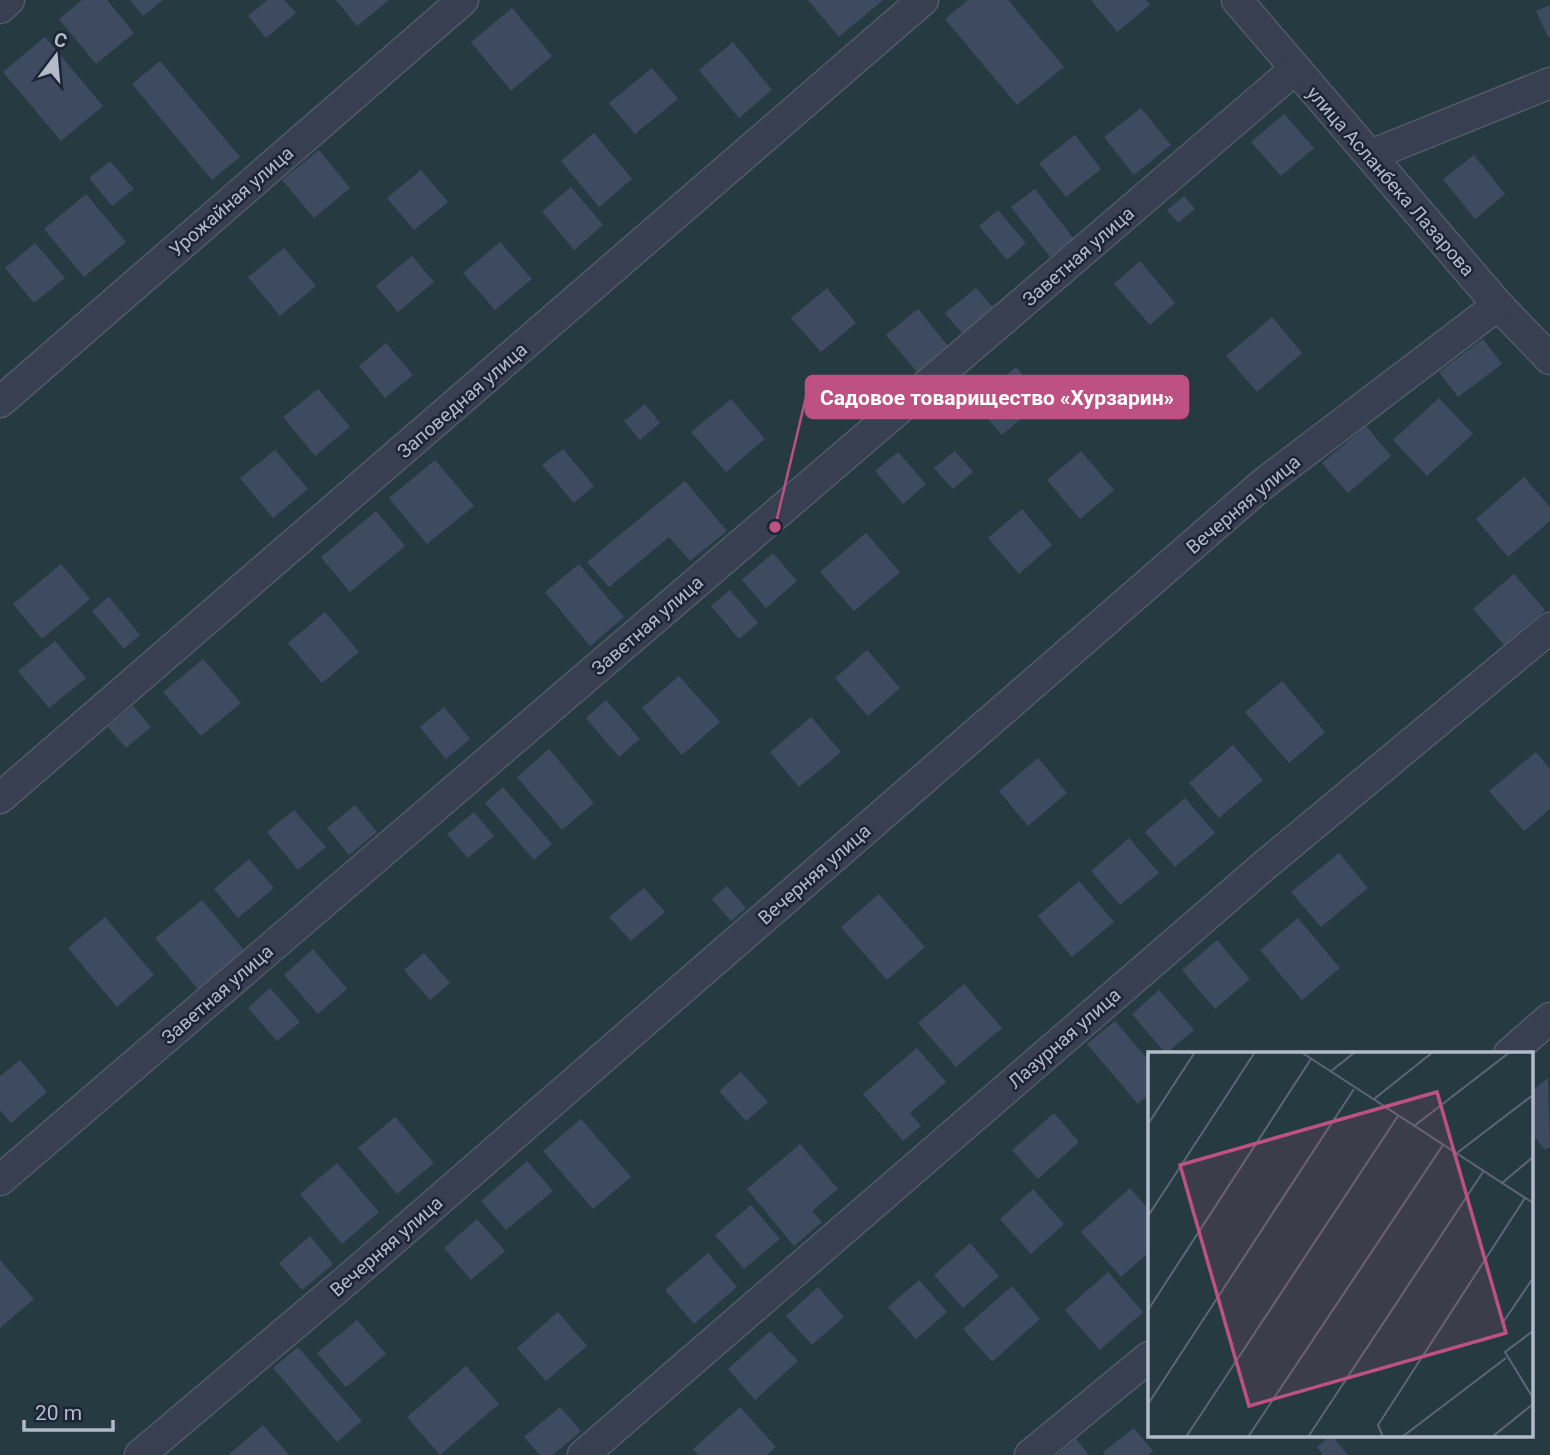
<svg xmlns="http://www.w3.org/2000/svg" width="1550" height="1455" font-family="Roboto,sans-serif">
	<rect width="100%" height="100%" fill="#232d40"/>
	<path fill="#253b41" fill-rule="evenodd" d="M 0,0 L 1550,0 L 1550,1455 L 0,1455 ZM 1149,1054 L 1531,1054 L 1531,1436 L 1149,1436 Z"/>
	<g fill="#3e4a60">
		<path d="M 82,0 L 107,0 L 134,33 L 96,64 L 59,19 Z"/>
		<path d="M 130,0 L 163,0 L 143,16 Z"/>
		<path d="M 267,0 L 284,0 L 296,13 L 266,38 L 248,16 Z"/>
		<path d="M 336,0 L 389,0 L 357,26 Z"/>
		<path d="M 808,0 L 883,0 L 839,37 Z"/>
		<path d="M 968,0 L 1008,0 L 1064,67 L 1017,105 L 945,19 Z"/>
		<path d="M 1091,0 L 1146,0 L 1150,5 L 1117,32 Z"/>
		<path d="M 1550,5 L 1550,36 L 1548,37 L 1536,11 Z"/>
		<path d="M 512,8 L 552,56 L 511,91 L 471,42 Z"/>
		<path d="M 45,37 L 103,106 L 61,141 L 3,72 Z"/>
		<path d="M 733,42 L 772,90 L 739,118 L 699,70 Z"/>
		<path d="M 160,61 L 240,157 L 212,180 L 132,84 Z"/>
		<path d="M 652,68 L 678,99 L 635,134 L 609,103 Z"/>
		<path d="M 1141,108 L 1171,145 L 1134,175 L 1104,137 Z"/>
		<path d="M 1284,114 L 1314,148 L 1281,176 L 1251,142 Z"/>
		<path d="M 594,133 L 632,179 L 599,207 L 561,161 Z"/>
		<path d="M 1075,135 L 1101,169 L 1066,197 L 1039,163 Z"/>
		<path d="M 319,150 L 350,188 L 314,218 L 282,180 Z"/>
		<path d="M 1474,155 L 1505,194 L 1475,219 L 1443,179 Z"/>
		<path d="M 110,161 L 134,189 L 112,206 L 89,178 Z"/>
		<path d="M 421,170 L 448,202 L 414,230 L 387,198 Z"/>
		<path d="M 571,187 L 603,225 L 574,250 L 542,211 Z"/>
		<path d="M 1035,189 L 1074,239 L 1050,257 L 1011,207 Z"/>
		<path d="M 86,194 L 126,242 L 84,277 L 44,229 Z"/>
		<path d="M 1184,196 L 1195,209 L 1178,223 L 1167,210 Z"/>
		<path d="M 998,210 L 1026,243 L 1007,260 L 979,226 Z"/>
		<path d="M 500,242 L 532,279 L 495,310 L 463,273 Z"/>
		<path d="M 35,243 L 65,278 L 34,303 L 5,268 Z"/>
		<path d="M 284,248 L 316,286 L 280,316 L 248,277 Z"/>
		<path d="M 412,256 L 434,282 L 398,312 L 376,286 Z"/>
		<path d="M 1140,261 L 1175,303 L 1150,325 L 1114,284 Z"/>
		<path d="M 827,288 L 856,323 L 821,352 L 791,318 Z"/>
		<path d="M 976,288 L 996,311 L 965,337 L 945,313 Z"/>
		<path d="M 918,309 L 948,346 L 917,372 L 886,335 Z"/>
		<path d="M 1272,317 L 1302,353 L 1257,392 L 1226,356 Z"/>
		<path d="M 1483,339 L 1502,364 L 1458,397 L 1439,372 Z"/>
		<path d="M 386,343 L 413,375 L 385,398 L 359,366 Z"/>
		<path d="M 1016,367 L 1044,399 L 1002,435 L 974,403 Z"/>
		<path d="M 318,389 L 350,427 L 315,456 L 283,417 Z"/>
		<path d="M 1439,398 L 1473,434 L 1427,476 L 1393,440 Z"/>
		<path d="M 731,399 L 765,439 L 726,472 L 691,432 Z"/>
		<path d="M 645,404 L 660,423 L 640,440 L 624,421 Z"/>
		<path d="M 1366,426 L 1391,456 L 1348,493 L 1322,463 Z"/>
		<path d="M 563,449 L 594,486 L 574,503 L 542,465 Z"/>
		<path d="M 275,450 L 308,489 L 273,518 L 240,478 Z"/>
		<path d="M 955,451 L 973,472 L 953,489 L 934,468 Z"/>
		<path d="M 1081,451 L 1114,490 L 1080,519 L 1047,480 Z"/>
		<path d="M 898,452 L 926,484 L 903,504 L 875,471 Z"/>
		<path d="M 435,460 L 474,506 L 427,544 L 389,498 Z"/>
		<path d="M 1524,477 L 1550,507 L 1550,521 L 1508,557 L 1476,519 Z"/>
		<path d="M 685,481 L 727,531 L 690,561 L 669,537 L 609,587 L 587,562 Z"/>
		<path d="M 1022,509 L 1052,545 L 1019,574 L 988,538 Z"/>
		<path d="M 376,511 L 405,546 L 350,592 L 321,557 Z"/>
		<path d="M 866,533 L 900,572 L 854,611 L 820,572 Z"/>
		<path d="M 773,553 L 797,581 L 766,608 L 742,580 Z"/>
		<path d="M 61,564 L 90,599 L 42,639 L 13,604 Z"/>
		<path d="M 579,564 L 624,617 L 590,646 L 545,592 Z"/>
		<path d="M 1514,574 L 1545,610 L 1504,645 L 1473,609 Z"/>
		<path d="M 730,590 L 758,623 L 739,639 L 711,606 Z"/>
		<path d="M 109,597 L 140,635 L 124,649 L 92,611 Z"/>
		<path d="M 325,612 L 359,652 L 322,683 L 288,643 Z"/>
		<path d="M 55,641 L 86,678 L 49,708 L 18,671 Z"/>
		<path d="M 867,650 L 900,688 L 868,716 L 835,678 Z"/>
		<path d="M 203,659 L 241,703 L 201,736 L 163,692 Z"/>
		<path d="M 679,676 L 720,722 L 682,755 L 642,708 Z"/>
		<path d="M 1282,681 L 1325,732 L 1289,763 L 1245,712 Z"/>
		<path d="M 606,700 L 640,739 L 619,757 L 586,718 Z"/>
		<path d="M 133,706 L 151,727 L 126,748 L 108,727 Z"/>
		<path d="M 444,707 L 470,739 L 446,759 L 420,727 Z"/>
		<path d="M 811,717 L 841,752 L 799,787 L 770,752 Z"/>
		<path d="M 1233,745 L 1263,780 L 1219,818 L 1189,783 Z"/>
		<path d="M 549,749 L 594,803 L 562,830 L 517,777 Z"/>
		<path d="M 1536,752 L 1550,769 L 1550,809 L 1524,831 L 1489,791 Z"/>
		<path d="M 1038,758 L 1067,793 L 1028,826 L 999,791 Z"/>
		<path d="M 503,787 L 552,844 L 534,860 L 485,803 Z"/>
		<path d="M 1185,798 L 1215,833 L 1175,867 L 1145,832 Z"/>
		<path d="M 355,805 L 377,832 L 349,855 L 327,828 Z"/>
		<path d="M 294,810 L 326,847 L 298,870 L 267,832 Z"/>
		<path d="M 474,812 L 494,836 L 468,858 L 447,834 Z"/>
		<path d="M 1129,838 L 1159,873 L 1120,905 L 1091,871 Z"/>
		<path d="M 1339,853 L 1368,888 L 1321,927 L 1291,892 Z"/>
		<path d="M 249,859 L 274,888 L 238,918 L 214,889 Z"/>
		<path d="M 1079,881 L 1114,922 L 1072,957 L 1038,916 Z"/>
		<path d="M 727,886 L 746,908 L 731,921 L 712,899 Z"/>
		<path d="M 644,888 L 665,912 L 631,941 L 609,917 Z"/>
		<path d="M 879,894 L 925,947 L 887,980 L 841,927 Z"/>
		<path d="M 202,900 L 248,955 L 201,993 L 155,938 Z"/>
		<path d="M 105,917 L 154,975 L 117,1007 L 68,948 Z"/>
		<path d="M 1298,918 L 1340,968 L 1302,1000 L 1260,950 Z"/>
		<path d="M 1217,940 L 1250,979 L 1215,1009 L 1182,970 Z"/>
		<path d="M 313,949 L 347,989 L 318,1014 L 284,975 Z"/>
		<path d="M 424,953 L 450,983 L 430,1000 L 404,970 Z"/>
		<path d="M 964,984 L 1002,1028 L 956,1067 L 918,1023 Z"/>
		<path d="M 270,988 L 300,1022 L 277,1041 L 248,1008 Z"/>
		<path d="M 1159,990 L 1194,1030 L 1166,1054 L 1132,1014 Z"/>
		<path d="M 1115,1021 L 1149,1061 L 1149,1094 L 1138,1104 L 1087,1044 Z"/>
		<path d="M 917,1048 L 946,1082 L 910,1113 L 921,1126 L 903,1141 L 863,1094 Z"/>
		<path d="M 20,1060 L 47,1092 L 11,1123 L 0,1110 L 0,1076 Z"/>
		<path d="M 741,1072 L 768,1102 L 746,1121 L 719,1091 Z"/>
		<path d="M 1548,1078 L 1550,1147 L 1545,1150 L 1531,1133 L 1531,1092 Z"/>
		<path d="M 1054,1113 L 1079,1142 L 1038,1179 L 1012,1150 Z"/>
		<path d="M 395,1117 L 434,1163 L 397,1194 L 358,1148 Z"/>
		<path d="M 581,1119 L 631,1177 L 593,1209 L 543,1151 Z"/>
		<path d="M 800,1144 L 838,1189 L 812,1211 L 822,1222 L 794,1246 L 747,1189 Z"/>
		<path d="M 527,1161 L 553,1191 L 506,1230 L 481,1201 Z"/>
		<path d="M 337,1163 L 379,1212 L 342,1244 L 300,1194 Z"/>
		<path d="M 1130,1188 L 1149,1210 L 1149,1252 L 1121,1277 L 1081,1232 Z"/>
		<path d="M 1033,1189 L 1064,1224 L 1031,1254 L 1000,1219 Z"/>
		<path d="M 751,1205 L 780,1239 L 744,1269 L 715,1235 Z"/>
		<path d="M 477,1219 L 505,1251 L 471,1280 L 444,1248 Z"/>
		<path d="M 310,1236 L 333,1264 L 302,1290 L 279,1263 Z"/>
		<path d="M 970,1243 L 999,1276 L 963,1308 L 934,1275 Z"/>
		<path d="M 708,1253 L 737,1287 L 694,1324 L 665,1290 Z"/>
		<path d="M 0,1260 L 34,1299 L 0,1328 Z"/>
		<path d="M 1108,1272 L 1143,1312 L 1100,1350 L 1065,1310 Z"/>
		<path d="M 919,1280 L 947,1312 L 916,1339 L 888,1307 Z"/>
		<path d="M 1012,1286 L 1040,1319 L 992,1362 L 963,1329 Z"/>
		<path d="M 818,1287 L 844,1317 L 812,1345 L 786,1316 Z"/>
		<path d="M 558,1312 L 587,1346 L 546,1381 L 517,1348 Z"/>
		<path d="M 357,1320 L 386,1354 L 346,1387 L 317,1353 Z"/>
		<path d="M 770,1331 L 798,1361 L 755,1400 L 728,1369 Z"/>
		<path d="M 298,1347 L 362,1421 L 337,1442 L 273,1368 Z"/>
		<path d="M 466,1366 L 499,1404 L 440,1455 L 407,1417 Z"/>
		<path d="M 560,1407 L 581,1431 L 553,1455 L 540,1455 L 524,1437 Z"/>
		<path d="M 740,1407 L 776,1447 L 767,1455 L 699,1455 L 693,1449 Z"/>
		<path d="M 263,1425 L 289,1455 L 228,1455 Z"/>
		<path d="M 1134,1428 L 1153,1451 L 1148,1455 L 1105,1455 L 1103,1452 Z"/>
		<path d="M 1330,1436 L 1332,1436 L 1348,1455 L 1323,1455 L 1317,1447 Z"/>
		<path d="M 1076,1439 L 1089,1455 L 1057,1455 Z"/>
	</g>
	<g fill="none" stroke-linecap="round" stroke-linejoin="round">
		<g stroke="#525a6a" stroke-width="33">
			<g id="minor">
				<path d="M 1237,0 L 1498,305 L 1550,359"/>
				<path d="M 0,8 L 9,0"/>
				<path d="M 1371,155 L 1550,83"/>
				<path d="M 0,402 L 463,0"/>
				<path d="M 0,798 L 923,0"/>
				<path d="M 1509,1054 L 1550,1018"/>
				<path d="M 0,1180 L 1294,70"/>
				<path d="M 140,1455 L 347,1280 L 1264,483 L 1498,305"/>
				<path d="M 583,1455 L 1265,865 L 1550,628"/>
				<path d="M 1030,1455 L 1149,1357"/>
			</g>
		</g>
		<use href="#minor" stroke="#373f50" stroke-width="30"/>
	</g>
	<g text-anchor="middle" stroke-width="5" stroke-linejoin="round" paint-order="stroke">
		<g font-size="19" fill="#b3baca" stroke="#1c2435">
			<text transform="translate(1391 181) rotate(49)" y="7">улица Асланбека Лазарова</text>
			<text transform="translate(231 201) rotate(-41)" y="7">Урожайная улица</text>
			<text transform="translate(1078 256) rotate(-41)" y="7">Заветная улица</text>
			<text transform="translate(462 400) rotate(-41)" y="7">Заповедная улица</text>
			<text transform="translate(1243 504) rotate(-40)" y="7">Вечерняя улица</text>
			<text transform="translate(647 625) rotate(-41)" y="7">Заветная улица</text>
			<text transform="translate(814 874) rotate(-41)" y="7">Вечерняя улица</text>
			<text transform="translate(217 994) rotate(-41)" y="7">Заветная улица</text>
			<text transform="translate(1064 1038) rotate(-41)" y="7">Лазурная улица</text>
			<text transform="translate(386 1246) rotate(-41)" y="7">Вечерняя улица</text>
		</g>
	</g>
	<g transform="translate(1148 1052)">
		<rect width="385" height="385" fill="#232d40"/>
		<path d="M 0,0 L 385,0 L 385,385 L 0,385 Z" fill="#253b41"/>
		<path fill="none" stroke="#5d6577" stroke-width="2" d="M 153,0 L 385,151M 182,20 L 207,0M 226,47 L 285,0M 0,72 L 47,0M 266,74 L 362,0M 309,101 L 385,43M 354,131 L 385,105M 0,164 L 107,0M 0,258 L 163,7M 356,269 L 385,226M 385,279 L 357,300 L 385,346M 0,352 L 206,37M 38,385 L 250,64M 100,385 L 295,93M 160,385 L 335,120M 235,385 L 230,373 L 377,146M 254,385 L 358,306M 344,385 L 385,352"/>
		<path fill="#bd5182" fill-opacity="0.15" stroke="#bd5182" stroke-width="3.5" d="M 289,40 L 358,281 L 101,354 L 32,113 Z"/>
		<rect width="385" height="385" fill="none" stroke="#b3baca" stroke-width="3.5"/>
	</g>
	<path fill="none" stroke="#bd5182" stroke-width="2.5" d="M775 527L806 397"/>
	<circle fill="#bd5182" stroke="#1c2435" stroke-width="2.5" cx="775" cy="527" r="7"/>
	<rect fill="#bd5182" stroke="#bd5182" stroke-width="2.5" x="806" y="376" width="382" height="42" rx="7"/>
	<g font-size="21" text-anchor="middle" font-weight="bold" fill="#fff">
		<text x="997" y="405">Садовое товарищество «Хурзарин»</text>
	</g>
	<g transform="translate(56 56) rotate(16)" stroke="#1c2435" stroke-width="5" paint-order="stroke">
	<path d="M0-5L12 26L0 18L-12 26Z" fill="#b3baca"/>
	<text y="-10" font-size="19" font-weight="bold" text-anchor="middle" fill="#b3baca">С</text>
	</g>
	<path d="M24 1420v10h89v-10" fill="none" stroke="#b3baca" stroke-width="3.5"/>
	<text x="35" y="1420" font-size="21" fill="#b3baca" stroke="#1c2435" stroke-width="5" paint-order="stroke">20 m</text>
</svg>
